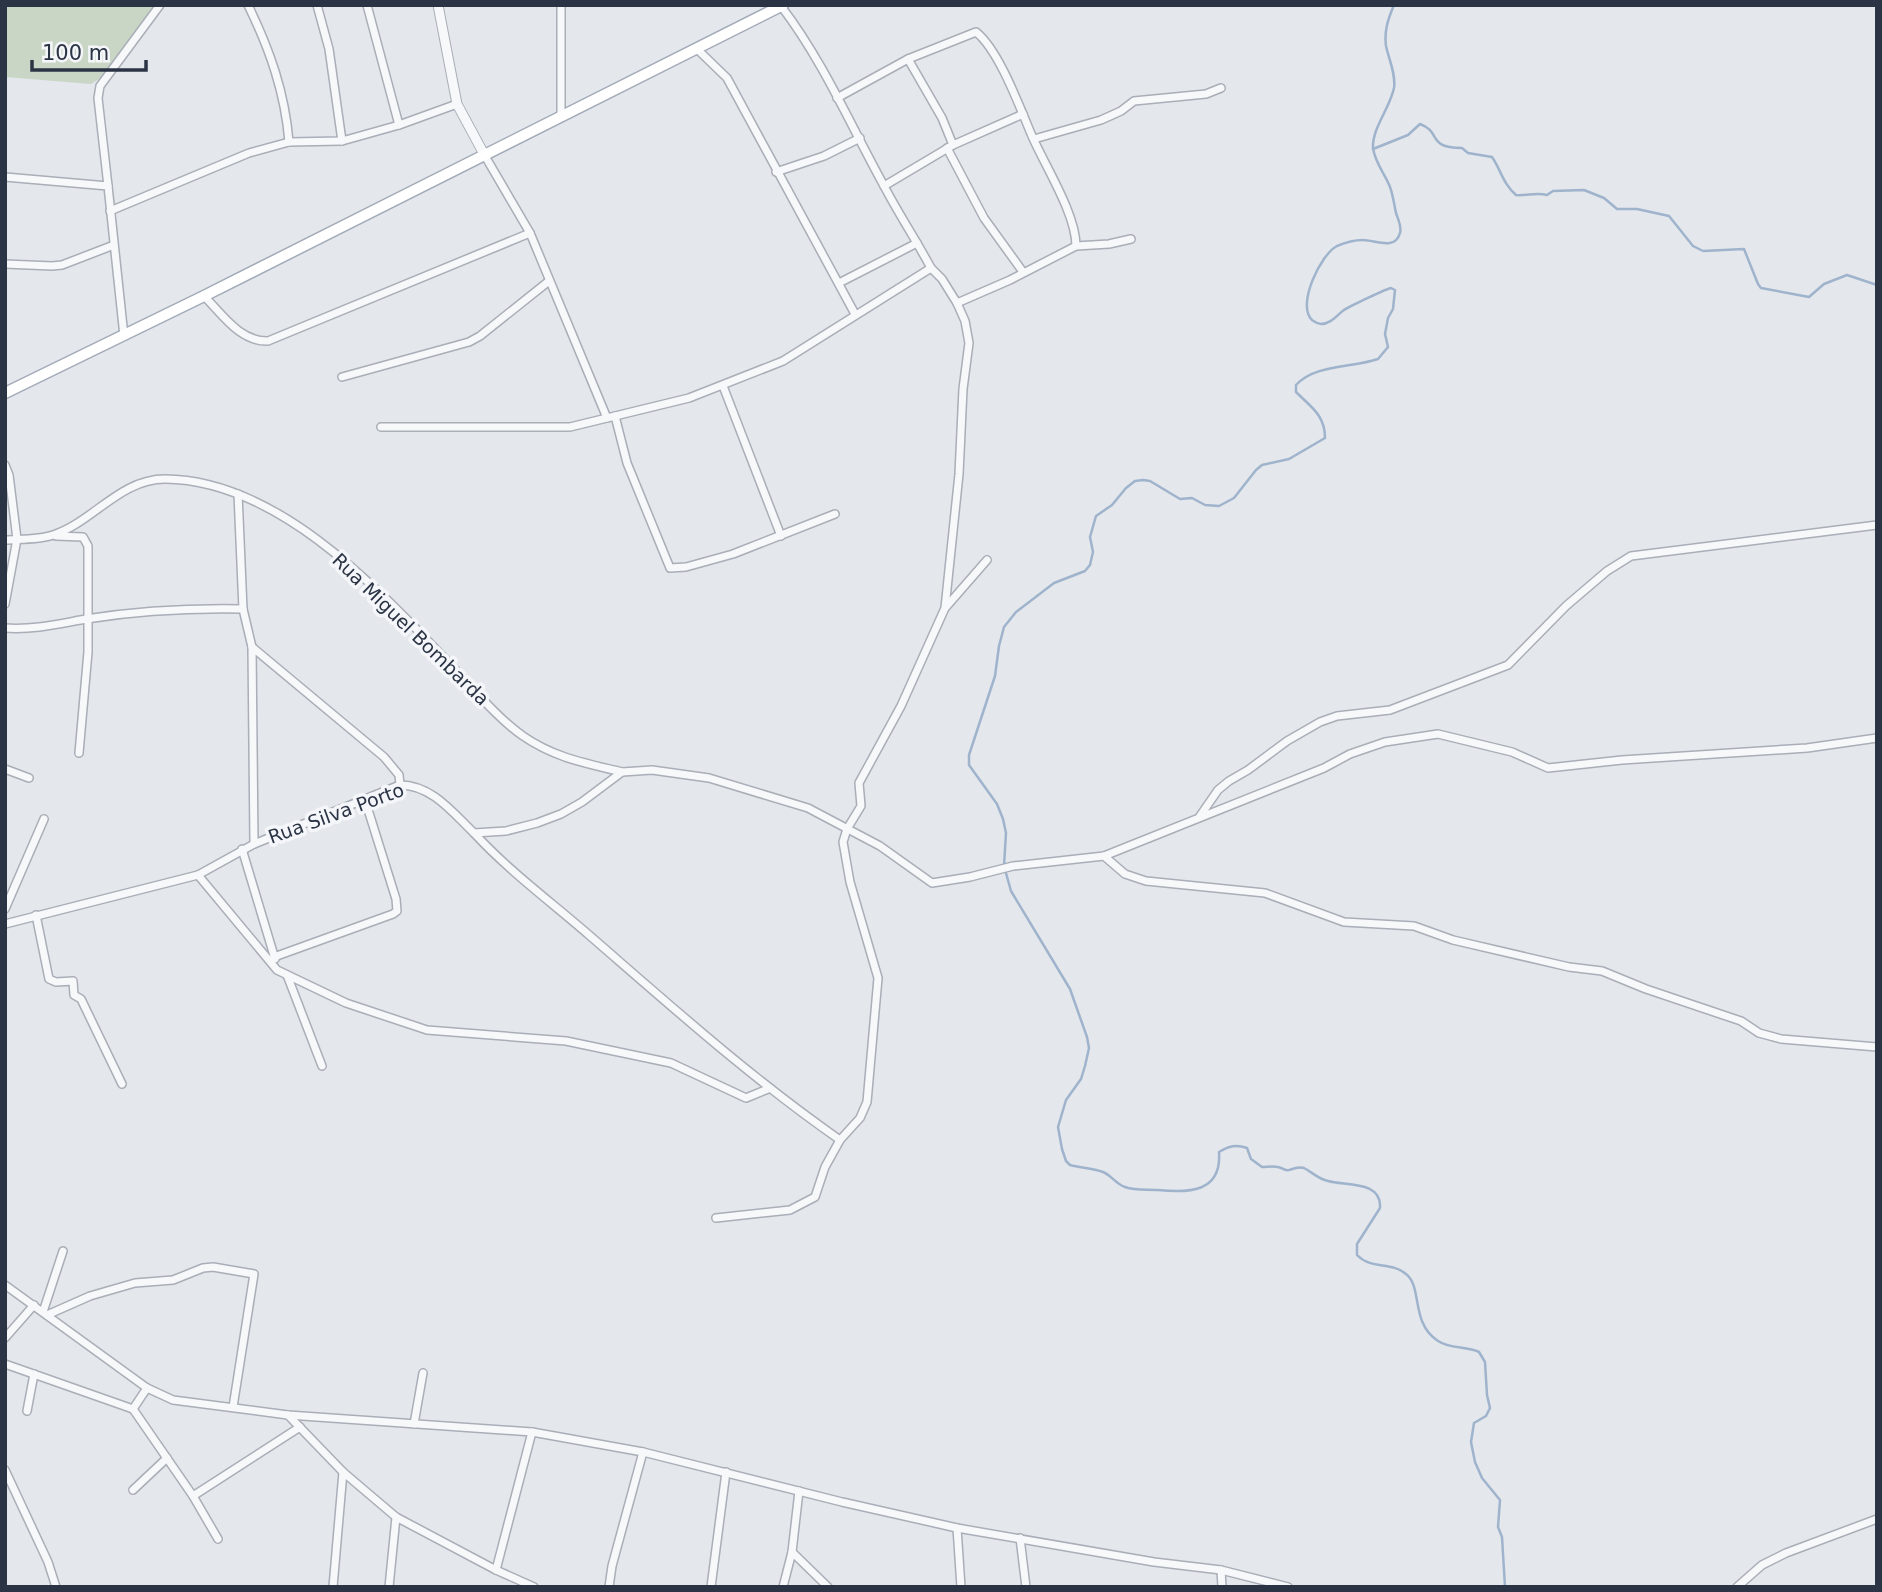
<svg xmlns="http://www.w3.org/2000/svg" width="1882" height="1592" font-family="'DejaVu Sans',sans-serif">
	<rect width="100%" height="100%" fill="#e4e7ec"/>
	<path fill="#c9d6c5" d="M 5,5 L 156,5 L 102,77 L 91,84 L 5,77 Z"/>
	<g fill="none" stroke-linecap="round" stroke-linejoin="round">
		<g stroke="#9fb4cc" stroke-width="2.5">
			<path d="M 1394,5 C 1388,19 1384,31 1386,46 C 1389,60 1396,74 1394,88 C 1390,108 1372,128 1373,148 C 1375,163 1385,174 1390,187 C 1393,195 1394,204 1396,213 C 1398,219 1402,227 1400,233 C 1395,251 1375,240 1363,240 C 1355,240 1344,243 1337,246 C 1321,254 1296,305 1312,320 C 1315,322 1317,324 1321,324 C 1331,324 1337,315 1344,310 C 1350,306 1386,289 1391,288 L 1395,290 L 1393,309 L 1388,318 L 1385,334 L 1388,347 L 1378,359 C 1352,368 1315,364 1296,385 L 1296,392 C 1311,407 1325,415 1325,438 L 1289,459 L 1262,465 L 1256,470 L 1234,498 L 1219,506 L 1205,505 L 1192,498 L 1180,499 L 1150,481 L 1143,480 L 1135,481 L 1126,488 L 1112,505 L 1096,516 L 1090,537 L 1093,552 L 1090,565 L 1085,571 L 1054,583 L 1016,612 L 1004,627 L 999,646 L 995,676 L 969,755 L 969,765 L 997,804 L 1003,819 L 1006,833 L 1004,866 L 1011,891 L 1070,989 L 1087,1037 L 1089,1048 L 1085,1066 L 1081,1079 L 1066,1100 L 1058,1127 L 1062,1149 L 1066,1161 L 1070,1165 C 1081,1168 1092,1168 1103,1172 C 1111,1175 1116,1184 1125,1187 C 1136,1191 1147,1189 1158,1190 C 1188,1193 1222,1193 1219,1152 C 1229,1146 1236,1144 1247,1148 L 1251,1159 L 1262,1167 C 1267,1167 1273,1166 1278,1167 C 1284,1168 1283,1171 1289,1170 C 1294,1169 1298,1166 1304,1168 C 1312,1172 1318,1179 1328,1181 C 1345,1186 1382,1180 1380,1208 L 1357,1244 L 1357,1255 C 1371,1270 1391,1261 1406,1274 C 1423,1287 1410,1323 1438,1341 C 1450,1349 1466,1346 1479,1352 L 1485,1362 L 1487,1395 L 1490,1408 L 1486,1416 L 1474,1423 L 1471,1442 L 1475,1462 L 1482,1478 L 1500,1500 L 1498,1527 L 1502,1537 L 1505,1587"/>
			<path d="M 1373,149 L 1408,135 L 1420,124 C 1442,132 1426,148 1462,148 L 1468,153 L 1492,157 C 1501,170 1503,184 1516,195 C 1527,196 1536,192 1547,195 L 1553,191 L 1584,190 L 1604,198 L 1617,209 L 1637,209 L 1669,216 L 1693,246 L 1703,251 L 1744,249 L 1758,284 L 1761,288 L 1809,297 L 1824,284 L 1847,275 L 1877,285"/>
		</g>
		<g stroke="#a9aeb7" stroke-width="10">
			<g id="minor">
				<path d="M 248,5 C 270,50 285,93 289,142"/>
				<path d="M 317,5 L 329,49 L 342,141"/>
				<path d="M 367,5 L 399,125"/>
				<path d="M 696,48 L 727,78 L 855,314"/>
				<path d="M 908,59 L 942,118 L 953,145"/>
				<path d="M 837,98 L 908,59 L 976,32 C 999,50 1020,108 1032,136 C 1045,166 1076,214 1076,246 L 1010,280 L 957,303"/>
				<path d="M 561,116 L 561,5"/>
				<path d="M 1034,139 L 1101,120 L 1121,111 L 1134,101 L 1206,94 L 1221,88"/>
				<path d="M 947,148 L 984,218 L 1023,272"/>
				<path d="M 485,156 L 530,233 L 607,418"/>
				<path d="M 776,172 L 824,156 L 860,138"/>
				<path d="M 5,177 L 108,186 L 124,336"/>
				<path d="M 108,186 L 98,98 L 100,86 L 160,5"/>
				<path d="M 884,186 L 953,145 L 1023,114"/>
				<path d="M 110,211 L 249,153 L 289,142 L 342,141 L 399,125 L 457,104"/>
				<path d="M 1076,246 L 1109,244 L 1131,239"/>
				<path d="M 5,264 L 52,266 L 62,265 L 114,245"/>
				<path d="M 839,283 L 917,243"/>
				<path d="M 204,296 C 222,314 240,342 268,341 L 530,233"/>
				<path d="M 342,377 L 469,342 L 480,336 L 549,281"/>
				<path d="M 723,386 L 781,536"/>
				<path d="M 615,416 L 627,463 L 670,568 L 686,567 L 733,554 L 835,514"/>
				<path d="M 381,427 L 570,427 L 689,398 L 783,361 L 931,268"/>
				<path d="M 5,465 L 9,475 L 17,539 L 5,604"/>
				<path d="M 238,494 L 243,609 L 252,647"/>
				<path d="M 56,536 L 83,537 L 88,546 L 88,652 L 79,753"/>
				<path d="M 5,540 C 20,539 39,540 53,535 C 93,522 120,479 165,479 C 278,480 378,589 451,665 C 474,689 496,717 523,736 C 555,758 585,763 622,772"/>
				<path d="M 946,607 L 987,560"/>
				<path d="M 5,628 C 33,630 58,624 86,619 C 137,611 191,608 243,609"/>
				<path d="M 5,769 L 29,778"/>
				<path d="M 1200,816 L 1218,790 L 1229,781 L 1248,770 L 1287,741 L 1320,722 L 1337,716 L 1390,710 L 1508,665 L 1566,606 L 1607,571 L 1631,556 L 1877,525"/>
				<path d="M 474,833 C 509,871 550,901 589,935 C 671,1006 751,1078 840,1140"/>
				<path d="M 254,844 L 252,647 L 384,757 L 399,775 L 400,785"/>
				<path d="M 242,849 L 275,959"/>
				<path d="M 1104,856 L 1125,874 L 1146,881 L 1265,893 L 1344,922 L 1414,926 L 1453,940 L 1569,967 L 1602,971 L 1646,989 L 1741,1021 L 1759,1033 L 1781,1039 L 1877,1047"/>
				<path d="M 198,875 L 277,970 L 346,1003 L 427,1030 L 566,1041 L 671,1063 L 746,1098 L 768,1089"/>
				<path d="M 5,909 L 44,819"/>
				<path d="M 36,915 L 49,979 L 56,982 L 73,981 L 74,995 L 81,999 L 122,1084"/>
				<path d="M 5,924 L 198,875 L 254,844 L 400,785 C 432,785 453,813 474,833 L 506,831 L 537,823 L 561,814 L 582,802 L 622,772 L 652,770 L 709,778 L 808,808 L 880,846 L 932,883 L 970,877 L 1013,866 L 1104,856 L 1324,768 L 1350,754 L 1385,742 L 1438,734 L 1512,752 L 1548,768 L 1622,760 L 1807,748 L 1877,738"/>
				<path d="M 274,957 L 393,914 L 397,911 L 396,899 L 365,800"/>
				<path d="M 287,975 L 322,1066"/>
				<path d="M 716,1218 L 790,1210 L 815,1197 L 825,1167 L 840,1140 L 860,1118 L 867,1102 L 878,978 L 850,882 L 843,842 L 847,829 L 861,806 L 859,783 L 901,706 L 945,608 L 959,474 L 963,389 L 969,343 L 965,321 L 957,303 L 942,279 L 931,268 C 916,240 898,213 883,184 C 850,124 823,61 781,6"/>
				<path d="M 5,1285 L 147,1388 L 173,1400 L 288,1415 L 532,1432 L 643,1452 L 842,1502 L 957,1528 L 1154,1562 L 1221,1570 L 1288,1587"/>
				<path d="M 43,1312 L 63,1251"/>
				<path d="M 47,1315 L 90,1296 L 135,1283 L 173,1280 L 203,1268 L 213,1267 L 254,1274 L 233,1407"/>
				<path d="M 5,1338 L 34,1305"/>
				<path d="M 5,1364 L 133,1409"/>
				<path d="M 133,1409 L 193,1496 L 218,1539"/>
				<path d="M 133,1409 L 147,1388"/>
				<path d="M 27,1411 L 34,1374"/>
				<path d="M 288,1415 L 343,1472 L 396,1517 L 496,1570 L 534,1587"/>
				<path d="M 414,1424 L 423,1373"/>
				<path d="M 5,1470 L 48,1562 L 56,1587"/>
				<path d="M 133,1490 L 167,1458"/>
				<path d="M 193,1496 L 300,1427"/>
				<path d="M 957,1528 L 961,1587"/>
				<path d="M 1020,1538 L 1026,1587"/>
				<path d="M 792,1552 L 828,1587"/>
				<path d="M 496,1570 L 532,1432"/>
				<path d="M 1221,1570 L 1222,1587"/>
				<path d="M 333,1587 L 343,1472"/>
				<path d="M 389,1587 L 396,1517"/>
				<path d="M 609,1587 L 612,1566 L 643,1452"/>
				<path d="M 711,1587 L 726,1472"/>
				<path d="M 783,1587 L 792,1552 L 799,1491"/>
				<path d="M 1737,1587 L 1762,1565 L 1786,1553 L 1877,1519"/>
			</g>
		</g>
		<g stroke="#a9aeb7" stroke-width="11">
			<path id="tertiary" d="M 438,5 L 457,104 L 485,156"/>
		</g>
		<g stroke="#a3abb8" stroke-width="13">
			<path id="primary" d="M 5,393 L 204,296 L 783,5"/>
		</g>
		<use href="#minor" stroke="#f7f8fa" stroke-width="7"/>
		<use href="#tertiary" stroke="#f7f8fa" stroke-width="9"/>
		<use href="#primary" stroke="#fff" stroke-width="10"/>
	</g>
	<g text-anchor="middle" stroke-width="7" stroke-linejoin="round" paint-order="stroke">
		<g font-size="19" fill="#2b3445" stroke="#f4f6f9">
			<text transform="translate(411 629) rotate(44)" y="7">Rua Miguel Bombarda</text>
			<text transform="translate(336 813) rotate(-20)" y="7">Rua Silva Porto</text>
		</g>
	</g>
	<rect width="1882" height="1592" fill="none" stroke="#2b3445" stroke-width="14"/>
	<path d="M32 60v10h114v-10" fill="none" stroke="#2b3445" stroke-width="3.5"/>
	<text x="42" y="60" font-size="21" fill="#2b3445" stroke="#f4f6f9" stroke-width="5" paint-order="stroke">100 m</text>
</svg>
